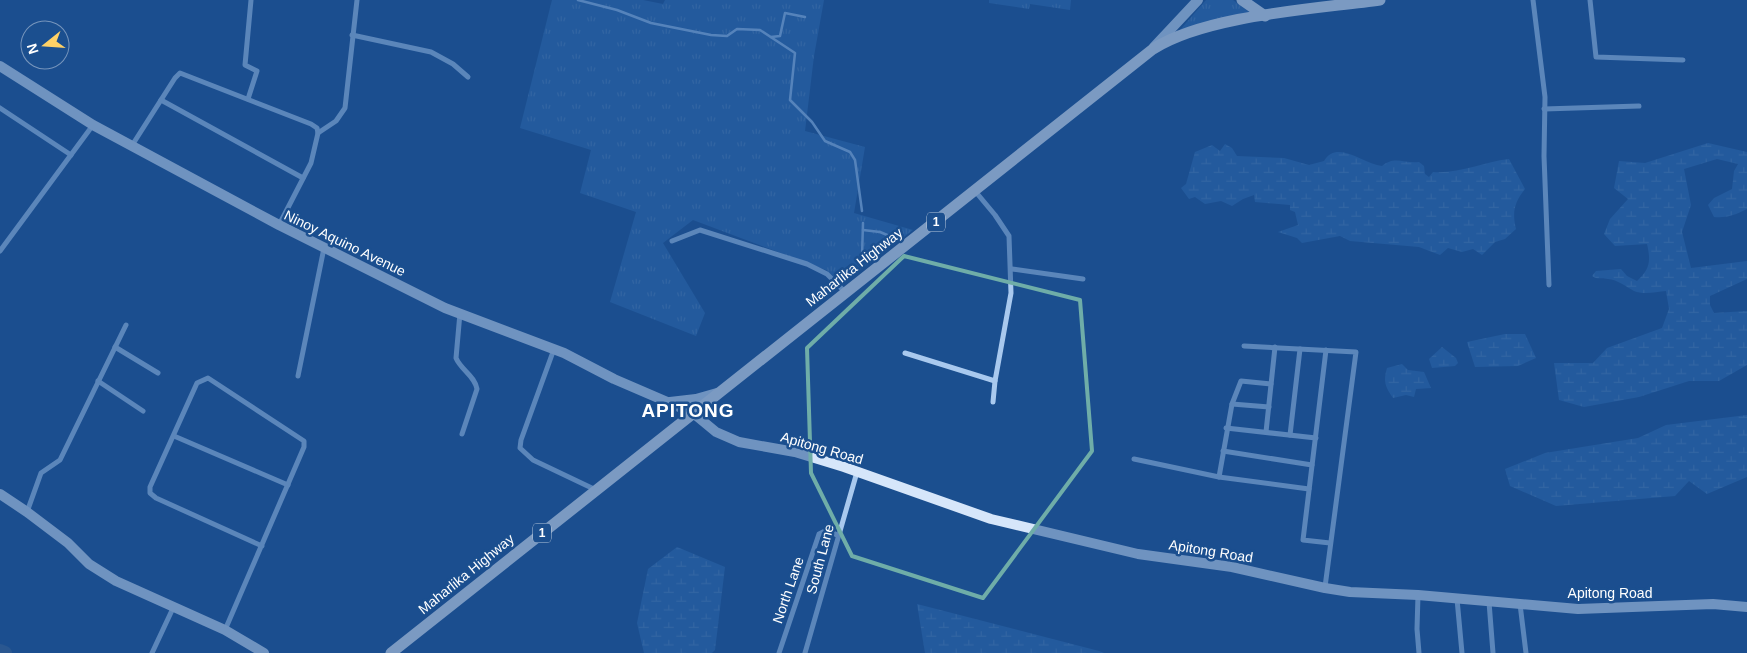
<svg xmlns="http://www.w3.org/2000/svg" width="1747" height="653" font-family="Helvetica,sans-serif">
	<defs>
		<pattern id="grass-tufts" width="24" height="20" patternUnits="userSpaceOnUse" patternTransform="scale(1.25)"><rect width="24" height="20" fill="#2e69ad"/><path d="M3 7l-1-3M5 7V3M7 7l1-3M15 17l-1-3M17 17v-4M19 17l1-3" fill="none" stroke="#4d80b9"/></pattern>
		<pattern id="wetland-marsh" width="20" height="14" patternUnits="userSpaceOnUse" patternTransform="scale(1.25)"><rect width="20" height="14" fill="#2e69ad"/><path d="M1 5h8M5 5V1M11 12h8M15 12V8" fill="none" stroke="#4d80b9"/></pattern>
	</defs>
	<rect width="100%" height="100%" fill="#1b4f8f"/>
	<g fill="url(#grass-tufts)">
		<path d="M 552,0 L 643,0 L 663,4 L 665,0 L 824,0 L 814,56 L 805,131 L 865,147 L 854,213 L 913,230 L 842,284 L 826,270 L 693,220 L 663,243 L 705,313 L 696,336 L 610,302 L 636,212 L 580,193 L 591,150 L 520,128 Z"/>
		<path d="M 989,0 L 1071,0 L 1070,10 L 1030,4 L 1029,9 L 989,3 Z"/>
		<path d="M 1206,0 L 1233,0 L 1249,12 L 1179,31 Z"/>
	</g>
	<g fill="url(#wetland-marsh)">
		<path d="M 1708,143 L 1747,152 L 1747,209 C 1735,215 1727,218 1714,217 L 1708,205 L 1714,198 L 1732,189 L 1734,171 L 1738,164 L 1717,159 L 1684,169 L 1691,205 L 1682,232 L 1691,268 L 1747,261 L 1747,279 L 1710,296 L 1710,305 L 1714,313 L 1747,311 L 1747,365 L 1719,381 L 1689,381 L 1639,397 L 1584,407 L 1559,400 L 1554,363 L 1593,363 L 1607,348 L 1662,328 L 1669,309 L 1666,291 C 1655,292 1644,295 1634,291 C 1625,286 1618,280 1608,279 C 1601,277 1598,280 1592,276 L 1596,271 L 1621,269 L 1627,276 L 1637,281 C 1650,269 1651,261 1647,244 L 1615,246 L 1604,234 L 1610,219 L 1628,199 L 1614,188 L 1619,161 L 1645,163 Z"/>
		<path d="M 1225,144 L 1232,148 L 1237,156 L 1284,158 L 1309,165 L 1324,161 C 1337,139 1363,164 1382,166 C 1395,155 1404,164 1419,162 L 1424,166 L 1425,174 L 1429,177 L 1433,172 C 1459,174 1483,162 1509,159 L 1525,189 C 1514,203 1512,212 1516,229 L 1505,239 L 1495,242 L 1482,255 L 1473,249 L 1462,252 L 1448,248 L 1440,255 L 1419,247 L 1350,241 L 1340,236 L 1302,243 L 1297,238 L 1278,232 L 1298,225 L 1295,212 L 1290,210 L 1290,205 L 1255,202 L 1254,195 L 1243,199 L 1232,206 L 1221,201 L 1205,204 L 1195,197 L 1189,199 L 1181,188 L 1186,184 L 1195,152 L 1212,145 L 1220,151 Z"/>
		<path d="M 1505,334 L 1525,334 L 1536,358 L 1518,366 L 1475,367 L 1467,342 Z"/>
		<path d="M 1442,347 L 1456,358 L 1458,363 L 1455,366 L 1432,368 L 1429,359 Z"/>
		<path d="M 1402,364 L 1408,370 L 1424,372 L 1431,388 L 1416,389 L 1414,397 L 1406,395 L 1393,398 C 1385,387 1383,381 1387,368 Z"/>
		<path d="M 1747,415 L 1747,477 L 1707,494 L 1689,481 L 1675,496 L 1556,506 L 1510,486 L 1505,469 L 1545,453 L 1638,438 L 1666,425 Z"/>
		<path d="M 677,547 L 725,567 L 715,650 L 712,653 L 644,653 L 637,623 L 648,569 Z"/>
		<path d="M 917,604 L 1099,651 L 1104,653 L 925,653 Z"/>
	</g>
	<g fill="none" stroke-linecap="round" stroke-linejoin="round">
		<g stroke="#9cc4f0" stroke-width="2.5">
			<path d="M 578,0 L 617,10 L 651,23 L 711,35 L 727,36 L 737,29 L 760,30 L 795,53 L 790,100 L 812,122 L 825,141 L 850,152 L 855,160 L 862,211"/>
			<path d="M 771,37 L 780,36 L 785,13 L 805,17"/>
			<path d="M 863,223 L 862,257 L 864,259"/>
			<path d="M 863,230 L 880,232 L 892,237"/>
		</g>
		<path stroke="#3c6290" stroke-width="14" d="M 0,651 L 5,653"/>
		<g stroke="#a9c9ee" stroke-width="5">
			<path d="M 1533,0 L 1545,97 L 1544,156 L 1549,285"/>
			<path d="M 1590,0 L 1596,57 L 1683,60"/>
			<path d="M 352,35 L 431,52 L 453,64 L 468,77"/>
			<path d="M 248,99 L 257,71 L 245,65 L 251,0"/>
			<path d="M 161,100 L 303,178"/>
			<path d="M 0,108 L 71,155"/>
			<path d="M 1544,109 L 1639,106"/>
			<path d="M 131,147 L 175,78 L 180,73 L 311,124 L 317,128 L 318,133"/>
			<path d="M 975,191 L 995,215 L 1009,236 L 1011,293 L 995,381 L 993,402"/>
			<path d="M 279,225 L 311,163 L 318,133 L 336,121 L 345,108 L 357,0"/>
			<path d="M 672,241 L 700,230 L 807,264 L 827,274 L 846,293"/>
			<path d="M 0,251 L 93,125"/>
			<path d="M 1012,269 L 1083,279"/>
			<path d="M 460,313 L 456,358 C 461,370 475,376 477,389 L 462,434"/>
			<path d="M 1244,346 L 1356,352 L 1325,587"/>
			<path d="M 115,347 L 158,373"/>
			<path d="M 554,349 L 521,440 L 520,448 L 533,460 L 596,490"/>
			<path d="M 1326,350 L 1303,540 L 1330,543"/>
			<path d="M 905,353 L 995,381"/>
			<path d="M 298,376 L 324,248"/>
			<path d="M 98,381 L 143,411"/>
			<path d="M 1232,404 L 1269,407"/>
			<path d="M 1226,428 L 1316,438"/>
			<path d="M 1266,432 L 1275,347"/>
			<path d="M 1290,435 L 1300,349"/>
			<path d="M 174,436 L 288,485"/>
			<path d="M 1223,451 L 1312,465"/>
			<path d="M 1134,459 L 1219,477 L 1309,489"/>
			<path d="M 1219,477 L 1232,404 L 1241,381 L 1271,384"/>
			<path d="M 27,512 L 41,473 L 60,460 L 126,325"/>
			<path d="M 1418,595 L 1417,629 L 1419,653"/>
			<path d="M 1457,599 L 1462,653"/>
			<path d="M 1489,602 L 1493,653"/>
			<path d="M 1520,604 L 1526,653"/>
			<path d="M 225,630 L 304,447 L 304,441 L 208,378 L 197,383 L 150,487 L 150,493 L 156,498 L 262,546"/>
			<path d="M 152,653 L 174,606"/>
			<path d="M 779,653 L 819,534 L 827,530 L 837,535"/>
			<path d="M 805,653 L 857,472"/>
		</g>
		<g stroke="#d6e6fa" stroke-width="10">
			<path d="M 1154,47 L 1198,0"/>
			<path d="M 0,66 L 93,125 L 279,225 L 445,308 L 564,353 L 614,379 L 693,413 L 716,432 L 739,442 L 795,452 L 844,467 L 991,519 L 1138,554 L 1232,567 L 1325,588 L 1350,592 L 1418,595 L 1578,609 L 1713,604 L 1747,607"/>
			<path d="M 670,402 L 696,399 L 717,393"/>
			<path d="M 0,494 L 27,512 L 68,543 L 89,564 L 116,581 L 225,630 L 264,653"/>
		</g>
		<g stroke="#f0f6ff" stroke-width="11">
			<path d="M 1242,0 L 1265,16"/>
			<path d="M 391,653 L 1153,49 C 1206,15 1316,9 1380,0"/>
		</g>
	</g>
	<path d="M0 0H1747V653H0ZM 904,256 L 1080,300 L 1092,451 L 983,598 L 852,556 L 811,473 L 807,348 Z" fill="#1b4f8f" fill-opacity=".55" fill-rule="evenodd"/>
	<path fill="none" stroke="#6fada8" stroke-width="4" stroke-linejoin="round" d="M 904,256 L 1080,300 L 1092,451 L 983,598 L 852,556 L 811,473 L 807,348 Z"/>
	<g text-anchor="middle" stroke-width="5" stroke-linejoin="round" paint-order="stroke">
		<g fill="#1b4f8f" stroke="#bbcadd" stroke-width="1">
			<rect x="927" y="212.5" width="18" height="19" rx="4"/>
			<rect x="533" y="523.5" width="18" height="19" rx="4"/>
		</g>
		<g font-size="12" font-weight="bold" fill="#fff">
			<text x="936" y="226">1</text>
			<text x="542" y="537">1</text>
		</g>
		<g font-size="14" fill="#fff" stroke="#1b4f8f">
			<text transform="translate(345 243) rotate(26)" y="5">Ninoy Aquino Avenue</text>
			<text transform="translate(854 267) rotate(-38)" y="5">Maharlika Highway</text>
			<text transform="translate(822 448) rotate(16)" y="5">Apitong Road</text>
			<text transform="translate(1211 551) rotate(9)" y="5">Apitong Road</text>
			<text transform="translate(820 559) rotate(-75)" y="5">South Lane</text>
			<text transform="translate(466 574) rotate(-39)" y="5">Maharlika Highway</text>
			<text transform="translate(788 590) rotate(-71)" y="5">North Lane</text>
			<text x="1610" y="598">Apitong Road</text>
		</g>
		<g font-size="19" font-weight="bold" letter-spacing="1" fill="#fff" stroke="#1b4f8f">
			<text x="688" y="417">APITONG</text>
		</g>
	</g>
	<g transform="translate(45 45) rotate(253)"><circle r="24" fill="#1b4f8f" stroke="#7695bc"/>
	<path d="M0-4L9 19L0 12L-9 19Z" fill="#ffd166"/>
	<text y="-8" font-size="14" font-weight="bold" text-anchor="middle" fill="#ffffff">N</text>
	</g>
</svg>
